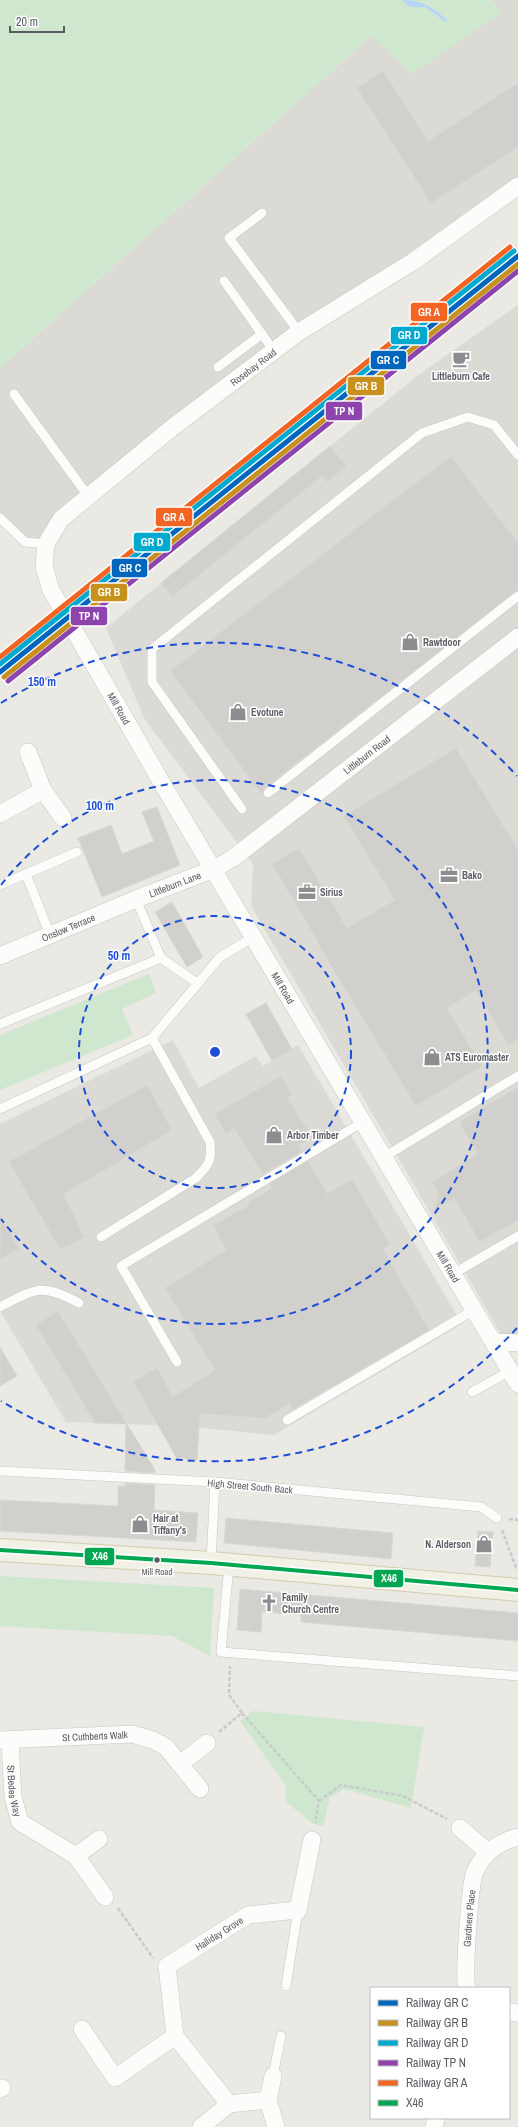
<svg xmlns="http://www.w3.org/2000/svg" width="518" height="2127" font-family="'Archivo Narrow',sans-serif">
	<rect width="100%" height="100%" fill="#eae9e3"/>
	<g fill="#dbdad4">
		<path d="M 490,0 L 518,0 L 518,186 L 173,427 L 46,544 L 25,542 L 0,518 L 0,368 L 371,36 L 501,12 Z"/>
		<path d="M 518,305 L 518,1335 L 501,1334 L 251,906 L 253,864 L 144,718 L 106,628 L 417,376 Z"/>
		<path d="M 173,1040 L 199,1088 L 256,1056 L 263,1066 L 298,1045 L 462,1324 L 274,1435 L 181,1426 L 66,1422 L 0,1311 L 0,1124 Z"/>
	</g>
	<g fill="#d0e7cf">
		<path d="M 0,0 L 402,0 L 410,7 L 425,7 L 446,22 L 432,7 L 410,0 L 490,0 L 501,13 L 412,74 L 371,36 L 0,368 Z"/>
		<path d="M 149,974 L 156,993 L 122,1009 L 133,1035 L 0,1090 L 0,1035 Z"/>
		<path d="M 0,1576 L 214,1588 L 210,1656 L 172,1636 L 0,1626 Z"/>
		<path d="M 253,1711 L 424,1727 L 411,1808 L 344,1789 L 330,1798 L 323,1827 L 312,1823 L 285,1801 L 286,1786 L 240,1721 Z"/>
	</g>
	<path fill="#b4d5f7" d="M 402,0 C 422,0 433,7 447,20 L 446,22 L 425,7 L 410,7 Z"/>
	<g fill="#d1d0cd" stroke="#d9d7d2">
		<path d="M 383,71 L 428,141 L 518,83 L 518,147 L 431,203 L 357,88 Z"/>
		<path d="M 330,446 L 346,466 L 327,482 L 322,476 L 172,597 L 161,583 Z"/>
		<path d="M 451,456 L 518,543 L 518,590 L 264,788 L 262,795 L 170,671 Z"/>
		<path d="M 456,748 L 518,850 L 518,1039 L 508,1045 L 476,990 L 447,1008 L 482,1066 L 416,1106 L 319,946 L 320,945 L 272,864 L 299,848 L 347,928 L 395,900 L 344,816 Z"/>
		<path d="M 157,807 L 180,865 L 102,897 L 78,838 L 111,825 L 122,854 L 154,841 L 142,812 Z"/>
		<path d="M 172,902 L 203,957 L 187,967 L 155,912 Z"/>
		<path d="M 266,1003 L 292,1049 L 272,1061 L 246,1014 Z"/>
		<path d="M 281,1076 L 292,1095 L 287,1098 L 312,1137 L 299,1145 L 302,1151 L 263,1174 L 234,1128 L 226,1133 L 215,1114 Z"/>
		<path d="M 147,1085 L 172,1130 L 64,1194 L 84,1238 L 60,1249 L 9,1162 Z"/>
		<path d="M 518,1087 L 518,1220 L 480,1242 L 454,1198 L 434,1210 L 439,1194 L 432,1182 L 478,1154 L 459,1122 Z"/>
		<path d="M 308,1161 L 327,1194 L 352,1179 L 390,1244 L 383,1249 L 429,1330 L 292,1410 L 290,1403 L 266,1418 L 200,1414 L 197,1460 L 176,1457 L 133,1381 L 157,1368 L 173,1397 L 215,1370 L 165,1288 L 226,1250 L 213,1225 L 249,1206 L 247,1203 L 272,1188 L 270,1184 Z"/>
		<path d="M 0,1215 L 19,1249 L 0,1259 Z"/>
		<path d="M 58,1311 L 155,1470 L 155,1473 L 125,1471 L 126,1424 L 95,1423 L 36,1325 Z"/>
		<path d="M 0,1347 L 17,1376 L 0,1386 Z"/>
		<path d="M 125,1483 L 155,1485 L 154,1510 L 198,1513 L 196,1542 L 0,1531 L 0,1500 L 118,1506 L 118,1486 L 125,1486 Z"/>
		<path d="M 226,1518 L 393,1533 L 391,1559 L 224,1543 Z"/>
		<path d="M 478,1531 L 493,1532 L 490,1567 L 475,1566 Z"/>
		<path d="M 240,1589 L 518,1613 L 518,1641 L 301,1622 L 301,1615 L 262,1612 L 261,1632 L 237,1630 Z"/>
	</g>
	<g fill="none" stroke-linecap="round" stroke-linejoin="round">
		<g stroke="#c6c7c5" stroke-width="10">
			<g id="service">
				<path d="M 262,213 L 229,238 L 299,332"/>
				<path d="M 224,281 L 274,351"/>
				<path d="M 218,367 L 262,334"/>
				<path d="M 14,394 L 88,496"/>
				<path d="M 0,518 L 25,542 L 46,544"/>
				<path d="M 268,793 L 518,596"/>
				<path d="M 242,809 L 152,682 L 152,649 L 422,433 L 468,417 L 494,425 L 518,455"/>
				<path d="M 26,874 L 50,935"/>
				<path d="M 0,885 L 77,852"/>
				<path d="M 136,899 L 161,958 L 197,983"/>
				<path d="M 0,1024 L 161,958"/>
				<path d="M 0,1109 L 152,1038 L 220,957 L 254,937"/>
				<path d="M 384,1157 L 518,1076"/>
				<path d="M 101,1237 L 196,1178 C 209,1165 212,1161 210,1142 L 152,1038"/>
				<path d="M 453,1274 L 518,1236"/>
				<path d="M 0,1307 C 37,1288 41,1283 79,1303"/>
				<path d="M 177,1362 L 121,1266 L 363,1122"/>
				<path d="M 472,1392 L 510,1371"/>
				<path d="M 287,1420 L 474,1310"/>
				<path d="M 0,1471 L 215,1482 L 481,1507 L 497,1518"/>
				<path d="M 211,1563 L 215,1482"/>
				<path d="M 229,1565 L 221,1652 L 518,1676"/>
				<path d="M 286,1986 L 298,1910"/>
				<path d="M 273,2076 L 281,2036"/>
			</g>
		</g>
		<g stroke="#c6c7c5" stroke-width="18">
			<g id="minor">
				<path id="s1" d="M 518,186 L 414,261 L 299,332 L 173,427 L 61,519 L 46,544 L 44,567 L 51,590 L 166,790 L 518,1384"/>
				<path d="M 28,752 L 43,790 L 63,818"/>
				<path d="M 0,814 L 43,790"/>
				<path id="s2" d="M 0,956 L 136,899 L 214,869 L 233,858 L 518,637"/>
				<path d="M 493,1342 L 518,1343"/>
				<path id="s3" d="M 0,1740 L 132,1734 L 153,1740 L 166,1747 L 200,1789"/>
				<path id="s4" d="M 10,1741 L 13,1797 L 20,1822 L 76,1856 L 105,1897"/>
				<path d="M 180,1764 L 207,1743"/>
				<path d="M 460,1828 L 488,1852"/>
				<path d="M 76,1856 L 99,1839"/>
				<path id="s5" d="M 467,1988 C 463,1978 470,1882 475,1872 C 484,1852 498,1842 518,1837"/>
				<path d="M 509,2012 L 518,2013"/>
				<path d="M 82,2029 L 115,2078 L 175,2036"/>
				<path d="M 0,2089 L 2,2088"/>
				<path d="M 268,2100 L 276,2127"/>
				<path d="M 229,2104 L 268,2100 L 273,2076"/>
				<path id="s6" d="M 201,2127 L 229,2104 L 175,2036 L 167,1966 L 248,1915 L 298,1910 L 312,1840"/>
				<path d="M 434,2127 L 436,2118"/>
			</g>
		</g>
		<g stroke="#d3ccaf" stroke-width="24">
			<path id="primary" d="M 0,1550 L 211,1563 L 518,1590"/>
		</g>
		<g stroke="#c6ccc9" stroke-width="2.5" stroke-dasharray="4 2" stroke-linecap="butt">
			<path d="M 509,1519 L 518,1520"/>
			<path d="M 502,1530 L 517,1570"/>
			<path d="M 242,1713 L 319,1801 L 315,1823"/>
			<path d="M 219,1732 L 242,1713 L 229,1695 L 230,1666"/>
			<path d="M 319,1801 L 341,1785 L 403,1796 L 447,1819"/>
			<path d="M 118,1908 L 153,1958"/>
		</g>
		<use href="#service" stroke="#fcfcfb" stroke-width="9"/>
		<use href="#minor" stroke="#fcfcfb" stroke-width="17"/>
		<use href="#primary" stroke="#f2f1e6" stroke-width="22"/>
		<g stroke="#fff" stroke-width="7">
			<path id="bus-1" d="M 0,1550 L 211,1563 L 518,1590"/>
		</g>
		<use href="#bus-1" stroke="#00a651" stroke-width="4"/>
		<g stroke="#fff" stroke-width="8">
			<path id="rail-1" d="M 0,672 L 518,256"/>
		</g>
		<g stroke="#fff" stroke-width="8">
			<path id="rail-2" d="M 4,677 L 518,264"/>
		</g>
		<g stroke="#fff" stroke-width="8">
			<path id="rail-3" d="M 0,664 L 514,251"/>
		</g>
		<g stroke="#fff" stroke-width="8">
			<path id="rail-4" d="M 8,681 L 518,271"/>
		</g>
		<g stroke="#fff" stroke-width="8">
			<path id="rail-5" d="M 0,657 L 510,247"/>
		</g>
		<use href="#rail-1" stroke="#0065bd" stroke-width="5"/>
		<use href="#rail-2" stroke="#c8901d" stroke-width="5"/>
		<use href="#rail-3" stroke="#00a9ce" stroke-width="5"/>
		<use href="#rail-4" stroke="#8e44ad" stroke-width="5"/>
		<use href="#rail-5" stroke="#f26522" stroke-width="5"/>
	</g>
	<g fill="none" stroke="#1d4ed8" stroke-width="2" stroke-dasharray="7 5">
		<circle cx="215" cy="1052" r="136"/>
		<path d="M1 885A272 272 0 1 1 1 1219"/>
		<path d="M517 1328A409 409 0 0 1 1 1401M1 703A409 409 0 0 1 517 776"/>
	</g>
	<defs>
		<g id="cafe-bare" transform="scale(1.38)"><path d="M-5.5-4.5H6V0H3Q3 3.5 0 3.5H-2.5Q-5.5 3.5-5.5 0ZM3-3.2v2h1.7v-2ZM-6 4.5H4V6H-6Z" fill="#8c8d8f" stroke="#fff" stroke-width="2.5" paint-order="stroke"/></g>
		<g id="shop-bare" transform="scale(1.38)"><path d="M-5-2.5h2.3a2.7 3.5 0 0 1 5.4 0H5L5.5 6h-11ZM-1.5-2.5h3a1.5 2.3 0 0 0-3 0Z" fill="#8c8d8f" stroke="#fff" stroke-width="2.5" paint-order="stroke"/></g>
		<g id="office-bare" transform="scale(1.38)"><path d="M-6-3h4V-5.5h4V-3h4V5H-6ZM-1-4.5V-3h2v-1.5ZM-6 0V1H6V0Z" fill="#8c8d8f" stroke="#fff" stroke-width="2.5" paint-order="stroke"/></g>
		<g id="church-bare" transform="scale(1.38)"><path d="M-1.2-6h2.4v3.5h3.3v2.4h-3.3V6h-2.4V-.1h-3.3v-2.4h3.3Z" fill="#8c8d8f" stroke="#fff" stroke-width="2.5" paint-order="stroke"/></g>
	</defs>
	<g fill-rule="evenodd">
		<use href="#cafe-bare" x="461" y="359"/>
		<use href="#shop-bare" x="410" y="642"/>
		<use href="#shop-bare" x="238" y="712"/>
		<use href="#office-bare" x="449" y="875"/>
		<use href="#office-bare" x="307" y="892"/>
		<use href="#shop-bare" x="432" y="1057"/>
		<use href="#shop-bare" x="274" y="1135"/>
		<use href="#shop-bare" x="140" y="1524"/>
		<use href="#shop-bare" x="484" y="1544"/>
		<use href="#church-bare" x="269" y="1603"/>
	</g>
	<circle fill="#595c62" stroke="#fff" stroke-width="1.5" cx="157" cy="1560" r="3.5"/>
	<g text-anchor="middle" stroke-width="3" stroke-linejoin="round" paint-order="stroke">
		<g font-size="9" fill="#595c62" stroke="#fff">
			<text x="157" y="1575">Mill Road</text>
		</g>
		<g font-size="10" fill="#595c62" stroke="#fff">
			<text transform="translate(253 367) rotate(-37)" y="4">Rosebay Road</text>
			<text dy="4" stroke="none"><textPath href="#s1" startOffset="779">Mill Road</textPath></text>
			<text dy="4" stroke="none"><textPath href="#s2" startOffset="422">Littleburn Road</textPath></text>
			<text dy="4" stroke="none"><textPath href="#s2" startOffset="189">Littleburn Lane</textPath></text>
			<text dy="4" stroke="none"><textPath href="#s2" startOffset="74">Onslow Terrace</textPath></text>
			<text dy="4" stroke="none"><textPath href="#s1" startOffset="1103">Mill Road</textPath></text>
			<text dy="4" stroke="none"><textPath href="#s1" startOffset="1427">Mill Road</textPath></text>
			<text transform="translate(250 1486) rotate(5)" y="4">High Street South Back</text>
			<text dy="4" stroke="none"><textPath href="#s3" startOffset="95">St Cuthberts Walk</textPath></text>
			<text dy="4" stroke="none"><textPath href="#s4" startOffset="50">St Bedes Way</textPath></text>
			<text dy="4" stroke="none"><textPath href="#s5" startOffset="70">Gardners Place</textPath></text>
			<text dy="4" stroke="none"><textPath href="#s6" startOffset="255">Halliday Grove</textPath></text>
		</g>
		<g font-size="10" font-weight="bold" fill="#595c62" stroke="#fff" text-anchor="start">
			<text x="461" y="380" text-anchor="middle">Littleburn Cafe</text>
			<text x="423" y="646">Rawtdoor</text>
			<text x="251" y="716">Evotune</text>
			<text x="462" y="879">Bako</text>
			<text x="320" y="896">Sirius</text>
			<text x="445" y="1061">ATS Euromaster</text>
			<text x="287" y="1139">Arbor Timber</text>
			<text x="153" y="1522">Hair at<tspan x="153" dy="12">Tiffany's</tspan></text>
			<text x="471" y="1548" text-anchor="end">N. Alderson</text>
			<text x="282" y="1601">Family<tspan x="282" dy="12">Church Centre</tspan></text>
		</g>
	</g>
	<circle cx="215" cy="1052" r="6" fill="#1d4ed8" stroke="#fff" stroke-width="2"/>
	<g font-size="12" text-anchor="middle" font-weight="bold" fill="#1d4ed8" stroke="#fff" stroke-width="3" stroke-linejoin="round" paint-order="stroke">
		<text x="42" y="686">150 m</text>
		<text x="100" y="810">100 m</text>
		<text x="119" y="960">50 m</text>
	</g>
	<g stroke="#fff" stroke-width="1.5">
		<rect x="410" y="302" width="38" height="20" rx="4" fill="#f26522"/>
		<rect x="390" y="326" width="38" height="19" rx="4" fill="#00a9ce"/>
		<rect x="370" y="350" width="37" height="20" rx="4" fill="#0065bd"/>
		<rect x="347" y="376" width="38" height="20" rx="4" fill="#c8901d"/>
		<rect x="325" y="401" width="38" height="20" rx="4" fill="#8e44ad"/>
		<rect x="155" y="507" width="38" height="20" rx="4" fill="#f26522"/>
		<rect x="133" y="532" width="38" height="20" rx="4" fill="#00a9ce"/>
		<rect x="111" y="558" width="37" height="20" rx="4" fill="#0065bd"/>
		<rect x="90" y="583" width="38" height="19" rx="4" fill="#c8901d"/>
		<rect x="70" y="606" width="38" height="20" rx="4" fill="#8e44ad"/>
		<rect x="84" y="1547" width="31" height="19" rx="4" fill="#00a651"/>
		<rect x="373" y="1569" width="31" height="19" rx="4" fill="#00a651"/>
	</g>
	<g font-size="11" text-anchor="middle" font-weight="bold" fill="#fff">
		<text x="429" y="316">GR A</text>
		<text x="409" y="339">GR D</text>
		<text x="388" y="364">GR C</text>
		<text x="366" y="390">GR B</text>
		<text x="344" y="415">TP N</text>
		<text x="174" y="521">GR A</text>
		<text x="152" y="546">GR D</text>
		<text x="130" y="572">GR C</text>
		<text x="109" y="596">GR B</text>
		<text x="89" y="620">TP N</text>
		<text x="100" y="1560">X46</text>
		<text x="389" y="1582">X46</text>
	</g>
	<rect x="370" y="1987" width="140" height="132" fill="#ffffff" stroke="#bdbec0"/>
	<rect x="378" y="2000" width="20" height="6" fill="#0065bd" stroke="#bdbec0"/>
	<text x="406" y="2007" font-size="12" fill="#595c62">Railway GR C</text>
	<rect x="378" y="2020" width="20" height="6" fill="#c8901d" stroke="#bdbec0"/>
	<text x="406" y="2027" font-size="12" fill="#595c62">Railway GR B</text>
	<rect x="378" y="2040" width="20" height="6" fill="#00a9ce" stroke="#bdbec0"/>
	<text x="406" y="2047" font-size="12" fill="#595c62">Railway GR D</text>
	<rect x="378" y="2060" width="20" height="6" fill="#8e44ad" stroke="#bdbec0"/>
	<text x="406" y="2067" font-size="12" fill="#595c62">Railway TP N</text>
	<rect x="378" y="2080" width="20" height="6" fill="#f26522" stroke="#bdbec0"/>
	<text x="406" y="2087" font-size="12" fill="#595c62">Railway GR A</text>
	<rect x="378" y="2100" width="20" height="6" fill="#00a651" stroke="#bdbec0"/>
	<text x="406" y="2107" font-size="12" fill="#595c62">X46</text>
	<path d="M10 26v6h54v-6" fill="none" stroke="#595c62" stroke-width="2"/>
	<text x="16" y="26" font-size="12" fill="#595c62" stroke="#ffffff" stroke-width="3" paint-order="stroke">20 m</text>
</svg>
